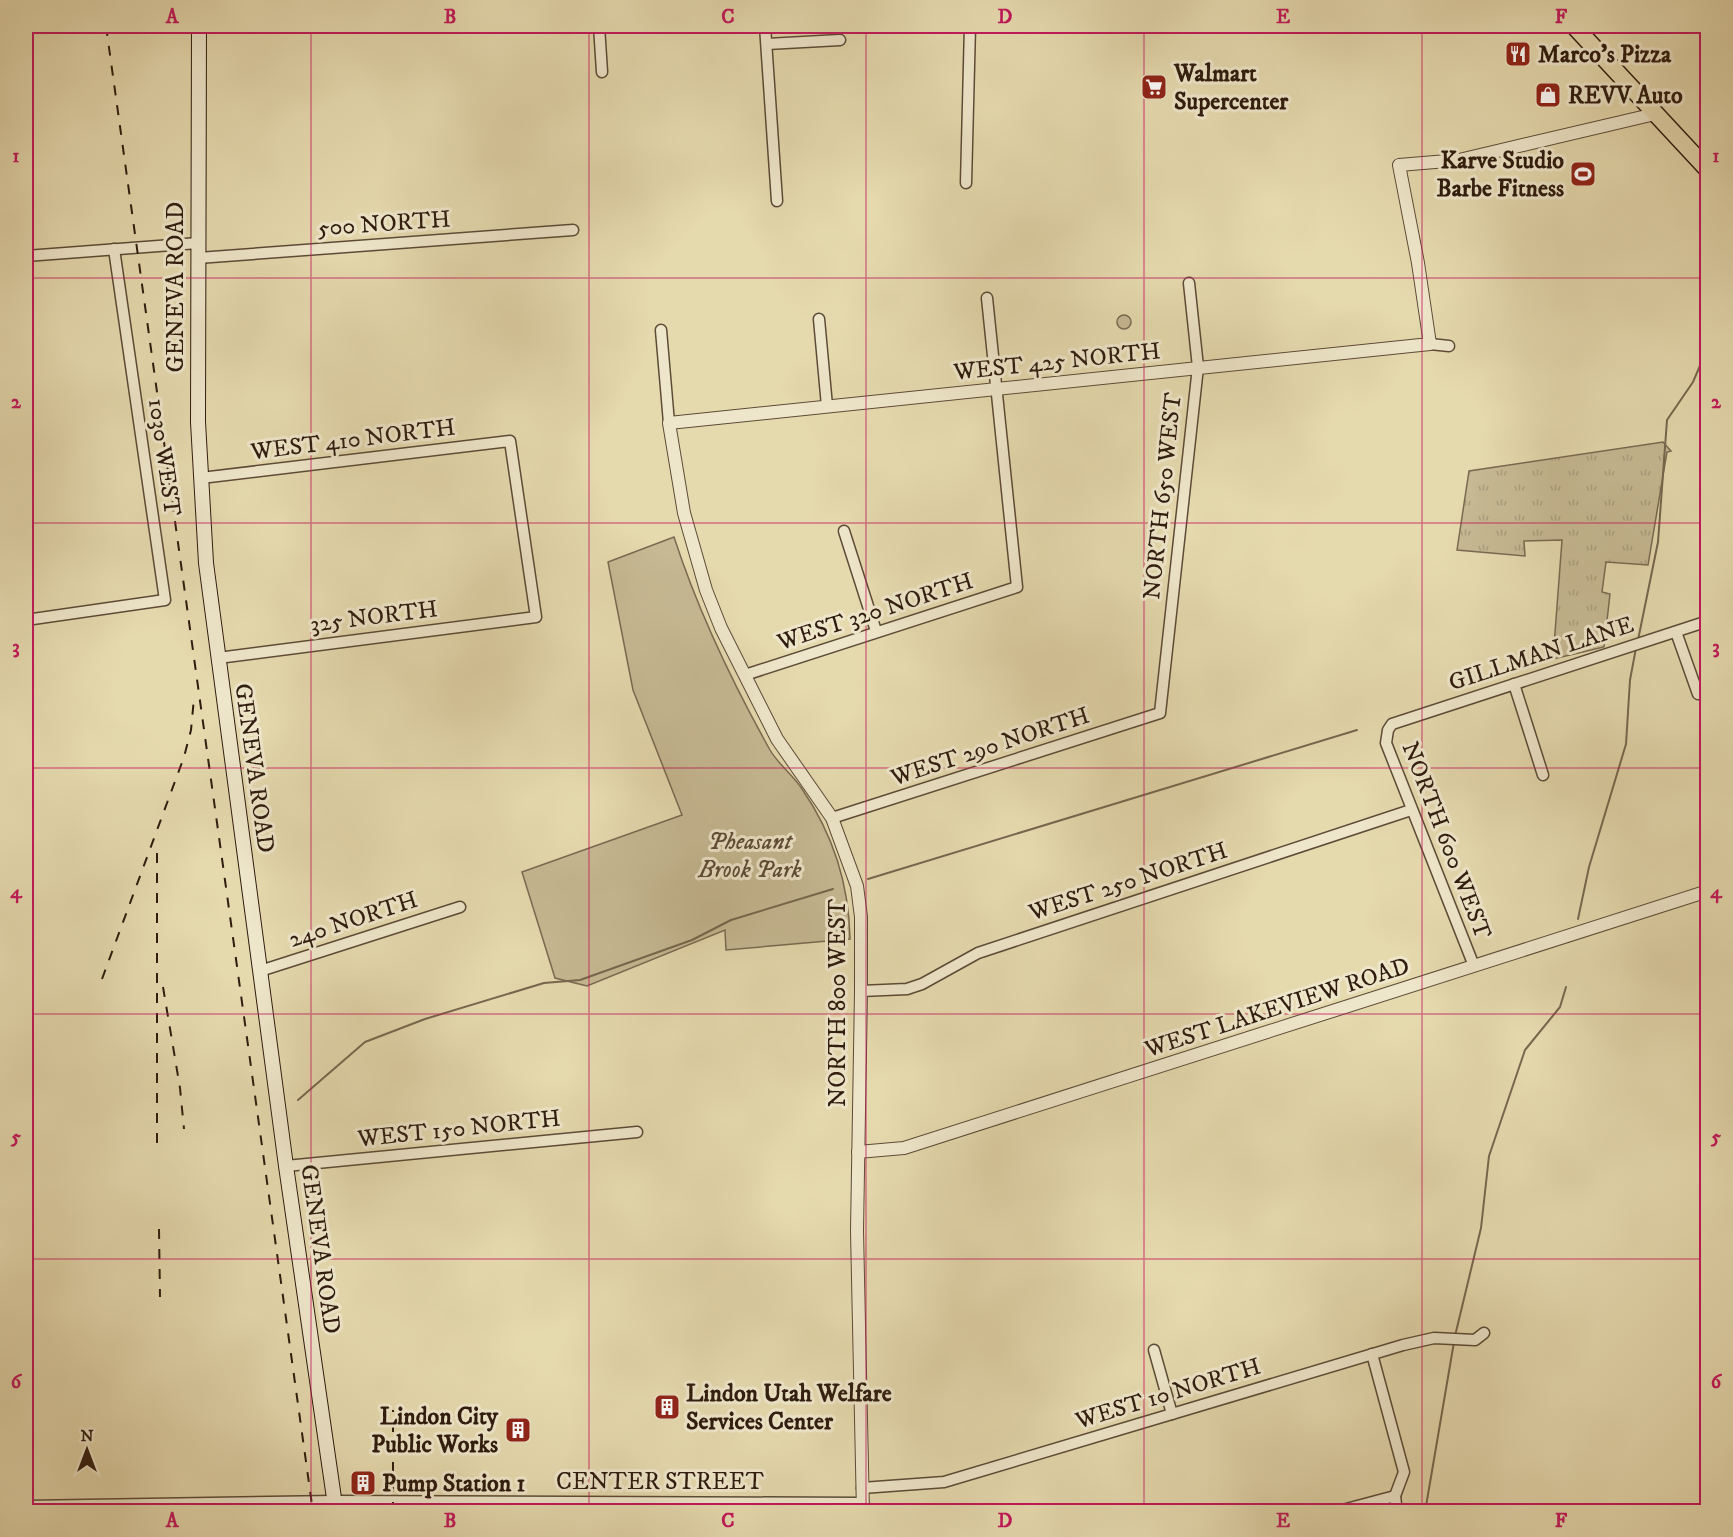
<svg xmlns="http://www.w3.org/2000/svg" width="1733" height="1537" font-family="'IM FELL DW Pica',serif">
	<defs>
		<pattern id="grass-tufts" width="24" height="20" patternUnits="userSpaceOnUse" patternTransform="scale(1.5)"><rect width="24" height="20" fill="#c6b993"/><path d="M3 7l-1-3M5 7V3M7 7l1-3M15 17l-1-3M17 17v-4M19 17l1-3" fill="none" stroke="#aa9e7e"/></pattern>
	</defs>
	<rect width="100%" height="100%" fill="#e5d9ae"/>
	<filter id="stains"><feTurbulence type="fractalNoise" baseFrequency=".00333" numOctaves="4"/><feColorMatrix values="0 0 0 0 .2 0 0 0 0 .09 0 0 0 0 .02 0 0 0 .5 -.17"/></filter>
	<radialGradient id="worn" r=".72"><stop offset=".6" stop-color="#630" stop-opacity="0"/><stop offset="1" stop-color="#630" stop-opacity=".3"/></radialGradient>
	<path fill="url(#grass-tufts)" stroke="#7a6a51" stroke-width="1.5" d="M 1663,442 L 1671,451 L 1667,452 L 1666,458 L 1648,565 L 1606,562 L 1602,592 L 1610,594 L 1604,647 L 1553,659 L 1562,540 L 1524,541 L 1525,556 L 1457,550 L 1469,471 Z"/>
	<g fill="#c6b993" stroke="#7a6a51" stroke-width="1.5">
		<circle cx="1124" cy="322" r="7"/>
		<path d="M 674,537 C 698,611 732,682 770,750 C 778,764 793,775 802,789 C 833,834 849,885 850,939 L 726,950 L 725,930 L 587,986 L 555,978 L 522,872 L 682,815 L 633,690 L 608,562 Z"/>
	</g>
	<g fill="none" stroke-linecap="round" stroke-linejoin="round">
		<g stroke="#77674e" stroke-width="2">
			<path d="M 1638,640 L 1658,542 L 1667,420 L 1693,382 L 1708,347"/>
			<path d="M 868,879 L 1357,730"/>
			<path d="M 1578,919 L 1589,867 L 1626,744 L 1630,680 L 1636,648"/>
			<path d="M 298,1100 L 365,1042 L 425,1019 L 544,983 L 580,980 L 692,940 L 731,920 L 833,889"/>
			<path d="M 1455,1336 L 1481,1228 L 1489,1156 L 1525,1050 L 1560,1007 L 1566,987"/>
			<path d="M 1425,1512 L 1454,1342"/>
		</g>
		<g stroke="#5c4b37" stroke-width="13">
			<g id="minor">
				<path d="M 599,26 L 602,72"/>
				<path d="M 765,26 L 777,201"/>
				<path d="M 767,44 L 840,40"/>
				<path d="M 966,183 L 970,26"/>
				<path d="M 26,256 L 198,243"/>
				<path d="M 198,258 L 573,230"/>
				<path d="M 819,319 L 827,406"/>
				<path d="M 661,330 L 669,423"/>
				<path d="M 1430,344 L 1449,346"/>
				<path d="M 201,478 L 510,441 L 536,617 L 218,658"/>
				<path d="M 844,531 L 876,631"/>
				<path d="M 26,620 L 165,600 L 114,249"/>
				<path d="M 1676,632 L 1698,694"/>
				<path d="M 745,675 L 1017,587 L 987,298"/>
				<path d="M 1514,684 L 1543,775"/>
				<path d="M 832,818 L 1160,713 L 1198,367 L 1189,283"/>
				<path d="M 1474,966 L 1386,743 L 1388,730 L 1392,724 L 1708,621"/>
				<path d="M 260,971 L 460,907"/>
				<path d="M 861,991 L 907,989 L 922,984 L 978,953 L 1411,810"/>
				<path d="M 286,1166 L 637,1132"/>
				<path d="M 1154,1350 L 1172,1414"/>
				<path d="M 1372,1354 L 1404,1472 L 1395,1496 L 1397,1512"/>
				<path d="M 862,1488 L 944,1482 L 1403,1345 L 1434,1338 L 1475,1340 L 1484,1333"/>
				<path d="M 26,1506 L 334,1501 L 863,1503"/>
				<path d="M 1335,1512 L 1395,1496"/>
			</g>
		</g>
		<g stroke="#5c4b37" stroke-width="14">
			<g id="tertiary">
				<path d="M 858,1152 L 904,1148 L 1708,891"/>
				<path d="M 863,1512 L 857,1231 L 861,991 L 861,917 L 857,886 L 832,818 L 777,739 L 721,628 L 706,590 L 684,513 L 669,423 L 1430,344 L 1418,263 L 1399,165 L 1459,160 L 1655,114"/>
			</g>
		</g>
		<g stroke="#2f1c0f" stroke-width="16">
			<path id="secondary" d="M 199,26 L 198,422 L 206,563 L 286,1166 L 336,1512"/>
		</g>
		<g stroke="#2f1c0f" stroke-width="19">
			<path id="primary" d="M 1574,26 L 1708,170"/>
		</g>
		<use href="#minor" stroke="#eee6ca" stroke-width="10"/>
		<use href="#tertiary" stroke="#eee6ca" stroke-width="12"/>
		<use href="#secondary" stroke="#eee6ca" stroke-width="14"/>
		<use href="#primary" stroke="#e5d9ae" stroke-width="16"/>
		<g stroke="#2f1c0f" stroke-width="2" stroke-dasharray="10 10" stroke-linecap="butt">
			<path d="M 106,26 L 313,1512"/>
			<path d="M 102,979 L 184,757 L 191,730 L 194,698"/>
			<path d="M 163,987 L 180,1088 L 184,1129"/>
			<path d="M 157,1143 L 157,843"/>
			<path d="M 159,1229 L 160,1297"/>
			<path d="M 393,1512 L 393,1410"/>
		</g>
	</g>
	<path fill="none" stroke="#c2185b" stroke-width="1.5" stroke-opacity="0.55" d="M 311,26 L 311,1512M 589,26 L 589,1512M 866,26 L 866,1512M 1144,26 L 1144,1512M 1422,26 L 1422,1512M 26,278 L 1708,278M 26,523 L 1708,523M 26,768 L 1708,768M 26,1014 L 1708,1014M 26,1259 L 1708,1259"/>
	<defs>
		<g id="restaurant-square" transform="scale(1.35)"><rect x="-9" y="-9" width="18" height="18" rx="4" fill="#8f2418" stroke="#eee6ca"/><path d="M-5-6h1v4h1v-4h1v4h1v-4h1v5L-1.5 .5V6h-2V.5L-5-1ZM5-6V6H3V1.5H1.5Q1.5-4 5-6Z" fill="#fff"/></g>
		<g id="supermarket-square" transform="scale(1.35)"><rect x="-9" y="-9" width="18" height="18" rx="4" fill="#8f2418" stroke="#eee6ca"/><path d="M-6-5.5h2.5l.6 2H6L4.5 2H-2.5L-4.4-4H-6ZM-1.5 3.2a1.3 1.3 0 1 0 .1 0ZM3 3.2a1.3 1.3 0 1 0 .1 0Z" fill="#fff"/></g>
		<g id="shop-square" transform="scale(1.35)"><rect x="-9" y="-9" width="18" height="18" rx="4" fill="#8f2418" stroke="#eee6ca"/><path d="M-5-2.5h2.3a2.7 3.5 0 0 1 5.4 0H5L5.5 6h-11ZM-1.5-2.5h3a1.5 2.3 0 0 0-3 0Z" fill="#fff"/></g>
		<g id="stadium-square" transform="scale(1.35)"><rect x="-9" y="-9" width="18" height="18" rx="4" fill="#8f2418" stroke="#eee6ca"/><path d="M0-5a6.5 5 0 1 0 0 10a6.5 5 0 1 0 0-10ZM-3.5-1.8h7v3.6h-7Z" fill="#fff"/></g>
		<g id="building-square" transform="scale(1.35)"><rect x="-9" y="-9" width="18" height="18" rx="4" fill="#8f2418" stroke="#eee6ca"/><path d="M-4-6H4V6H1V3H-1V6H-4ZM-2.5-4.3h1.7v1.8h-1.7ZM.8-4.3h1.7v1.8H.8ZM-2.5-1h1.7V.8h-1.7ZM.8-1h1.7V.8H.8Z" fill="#fff"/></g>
	</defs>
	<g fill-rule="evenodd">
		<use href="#restaurant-square" x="1518" y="54"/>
		<use href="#supermarket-square" x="1154" y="87"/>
		<use href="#shop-square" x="1548" y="95"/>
		<use href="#stadium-square" x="1583" y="174"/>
		<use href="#building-square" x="667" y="1407"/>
		<use href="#building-square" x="518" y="1430"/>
		<use href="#building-square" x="363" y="1483"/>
	</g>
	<g text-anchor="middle" stroke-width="6" stroke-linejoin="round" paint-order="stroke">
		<g font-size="24" font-weight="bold" fill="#2f1c0f" stroke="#eee6ca" text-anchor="start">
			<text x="1538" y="62">Marco's Pizza</text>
			<text x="1174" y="81">Walmart<tspan x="1174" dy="28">Supercenter</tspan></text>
			<text x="1568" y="103">REVV Auto</text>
			<text x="1564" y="168" text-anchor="end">Karve Studio<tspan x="1564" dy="28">Barbe Fitness</tspan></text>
			<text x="686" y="1401">Lindon Utah Welfare<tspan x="686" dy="28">Services Center</tspan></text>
			<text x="498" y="1424" text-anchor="end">Lindon City<tspan x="498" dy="28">Public Works</tspan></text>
			<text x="382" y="1491">Pump Station 1</text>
		</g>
		<g font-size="24" fill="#2f1c0f" stroke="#eee6ca">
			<text transform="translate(384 223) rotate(-4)" y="8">500 NORTH</text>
			<text transform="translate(175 287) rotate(-90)" y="8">GENEVA ROAD</text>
			<text transform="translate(1057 361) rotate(-6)" y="8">WEST 425 NORTH</text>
			<text transform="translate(353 439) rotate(-7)" y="8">WEST 410 NORTH</text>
			<text transform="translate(165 457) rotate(82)" y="8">1030 WEST</text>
			<text transform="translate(1162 496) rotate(-84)" y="8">NORTH 650 WEST</text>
			<text transform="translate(875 611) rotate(-18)" y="8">WEST 320 NORTH</text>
			<text transform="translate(374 616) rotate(-7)" y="8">325 NORTH</text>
			<text transform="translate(1541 653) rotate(-18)" y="8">GILLMAN LANE</text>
			<text transform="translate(990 746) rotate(-18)" y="8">WEST 290 NORTH</text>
			<text transform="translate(255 768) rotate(82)" y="8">GENEVA ROAD</text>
			<text transform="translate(1447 840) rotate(69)" y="8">NORTH 600 WEST</text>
			<text transform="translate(1128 881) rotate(-18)" y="8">WEST 250 NORTH</text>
			<text transform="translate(353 919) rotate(-18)" y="8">240 NORTH</text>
			<text transform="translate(837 1003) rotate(-90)" y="8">NORTH 800 WEST</text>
			<text transform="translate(1277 1007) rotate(-18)" y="8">WEST LAKEVIEW ROAD</text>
			<text transform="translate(459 1128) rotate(-6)" y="8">WEST 150 NORTH</text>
			<text transform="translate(321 1249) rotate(82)" y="8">GENEVA ROAD</text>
			<text transform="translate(1168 1393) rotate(-17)" y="8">WEST 10 NORTH</text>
			<text x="660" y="1489">CENTER STREET</text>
		</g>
		<g font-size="24" font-style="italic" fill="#5c4b37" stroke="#eee6ca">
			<text x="750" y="849">Pheasant<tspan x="750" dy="28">Brook Park</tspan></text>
		</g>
	</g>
	<rect width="1733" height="1537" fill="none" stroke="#e5d9ae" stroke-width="66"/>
	<g transform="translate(87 1450)" stroke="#eee6ca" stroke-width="4.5" paint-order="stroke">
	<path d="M0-4.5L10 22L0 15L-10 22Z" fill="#2f1c0f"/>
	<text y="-9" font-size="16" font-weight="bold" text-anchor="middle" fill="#2f1c0f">N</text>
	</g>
	<rect x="33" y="33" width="1667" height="1471" fill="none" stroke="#c2185b" stroke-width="2"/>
	<g font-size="20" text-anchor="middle" font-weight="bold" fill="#c2185b">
		<text x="172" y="23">A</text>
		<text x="450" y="23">B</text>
		<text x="728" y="23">C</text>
		<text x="1005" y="23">D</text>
		<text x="1283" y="23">E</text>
		<text x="1561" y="23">F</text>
		<text x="16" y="162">1</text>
		<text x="1716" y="162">1</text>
		<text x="16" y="408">2</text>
		<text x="1716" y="408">2</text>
		<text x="16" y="653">3</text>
		<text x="1716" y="653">3</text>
		<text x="16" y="898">4</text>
		<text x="1716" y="898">4</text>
		<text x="16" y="1143">5</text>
		<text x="1716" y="1143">5</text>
		<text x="16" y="1388">6</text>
		<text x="1716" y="1388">6</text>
		<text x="172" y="1527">A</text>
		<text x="450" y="1527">B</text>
		<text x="728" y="1527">C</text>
		<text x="1005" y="1527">D</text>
		<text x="1283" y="1527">E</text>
		<text x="1561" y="1527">F</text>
	</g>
	<rect width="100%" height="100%" filter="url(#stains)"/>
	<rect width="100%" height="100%" fill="url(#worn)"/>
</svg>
